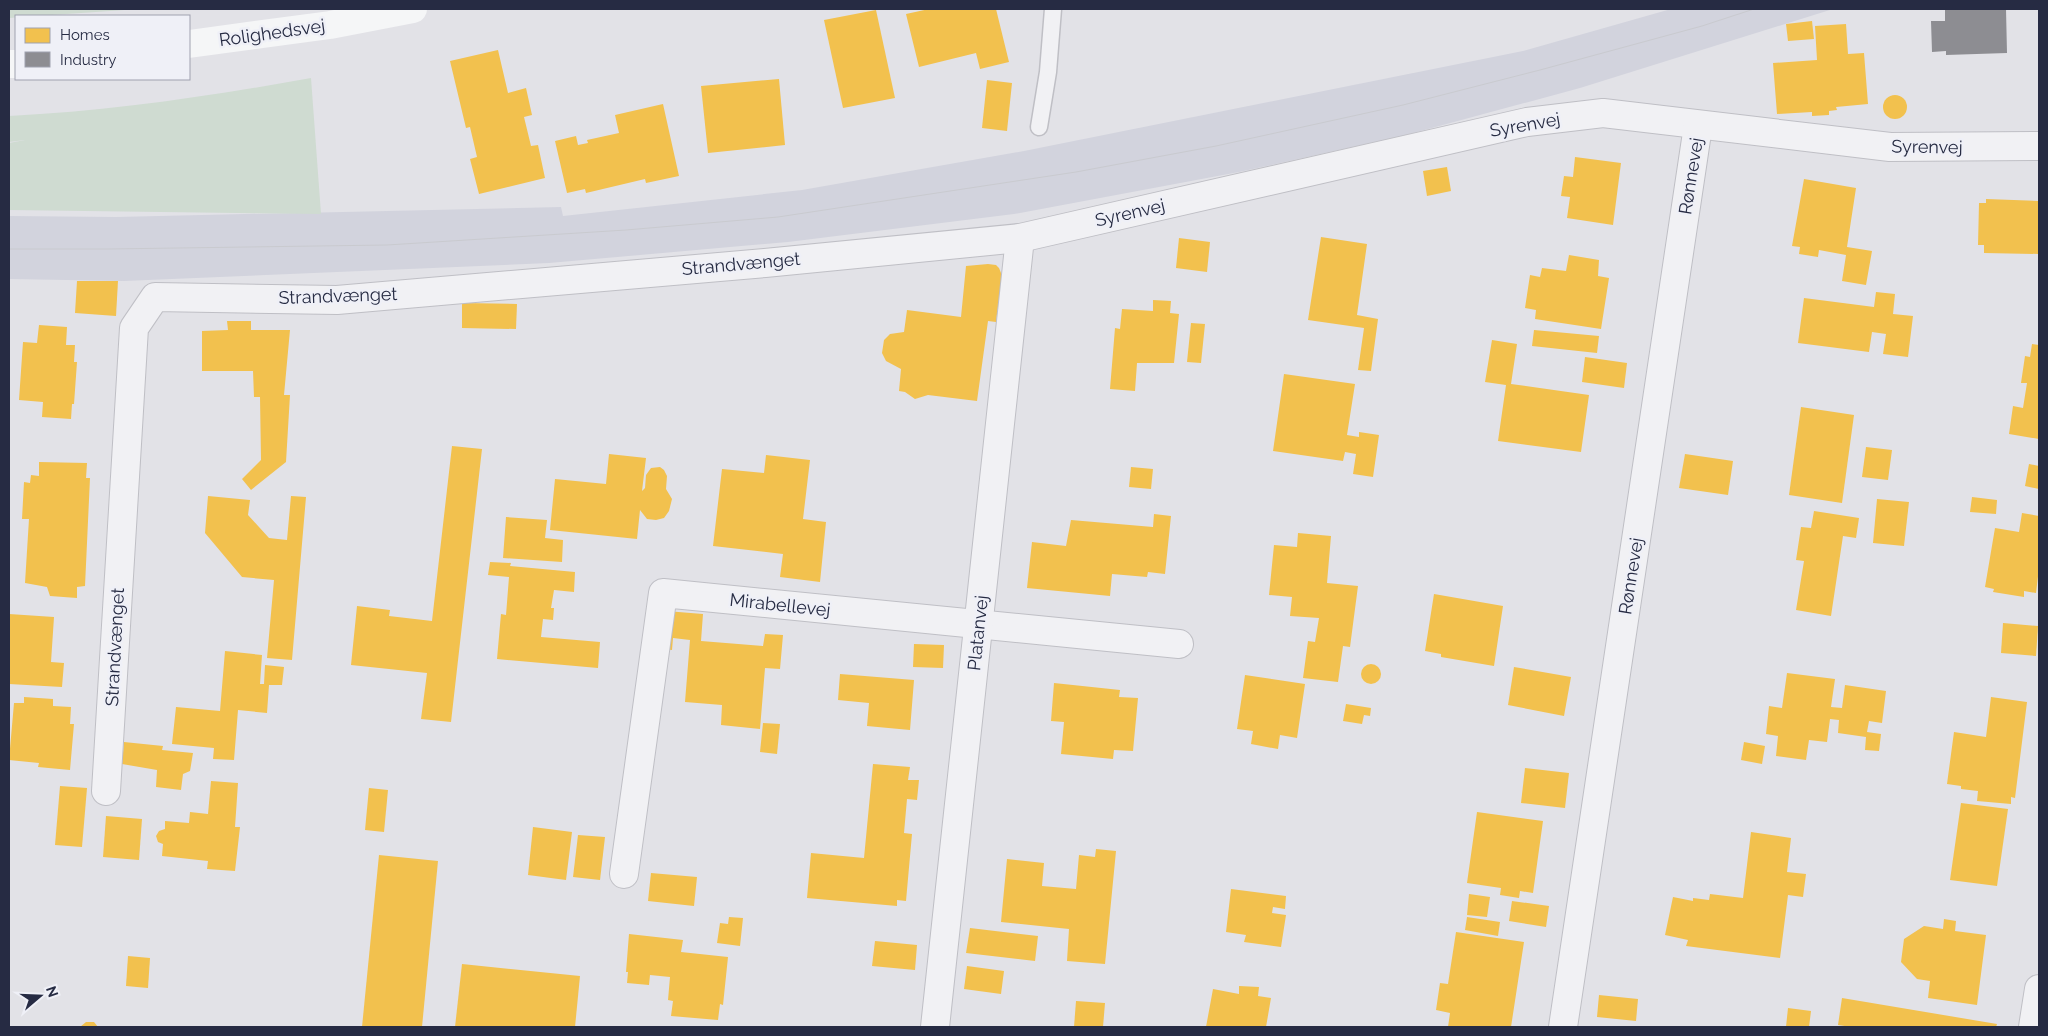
<svg xmlns="http://www.w3.org/2000/svg" width="2048" height="1036" font-family="Raleway,sans-serif">
	<rect width="100%" height="100%" fill="#e2e2e7"/>
	<path fill="#d2d3dd" d="M 1671,9 L 1833,9 L 1580,88 L 1406,135 L 1239,172 L 1014,214 L 788,242 L 549,263 L 124,281 L 9,279 L 9,216 L 116,217 L 561,207 L 563,216 L 802,190 L 1024,151 L 1523,51 Z"/>
	<g fill="#cfdbd1">
		<path d="M 9,9 L 139,9 L 9,18 Z"/>
		<path d="M 311,78 L 321,214 L 9,210 L 9,143 L 25,140 L 9,142 L 9,116 C 111,111 211,96 311,78 Z"/>
	</g>
	<g fill="#f2c14e">
		<path d="M 929,9 L 996,9 L 1009,62 L 980,69 L 976,53 L 919,67 L 906,14 Z"/>
		<path d="M 876,10 L 895,98 L 843,108 L 824,20 Z"/>
		<path d="M 1812,21 L 1814,39 L 1788,41 L 1786,24 Z"/>
		<path d="M 1846,24 L 1848,54 L 1864,53 L 1868,104 L 1836,107 L 1837,110 L 1829,111 L 1829,115 L 1812,116 L 1812,112 L 1777,114 L 1773,63 L 1817,60 L 1815,26 Z"/>
		<path d="M 498,50 L 508,93 L 526,88 L 532,115 L 524,117 L 531,146 L 538,145 L 545,178 L 479,194 L 470,159 L 477,157 L 470,127 L 466,128 L 450,61 Z"/>
		<path d="M 779,79 L 785,145 L 708,153 L 701,86 Z"/>
		<path d="M 987,80 L 1012,83 L 1007,131 L 982,128 Z"/>
		<circle cx="1895" cy="107" r="12"/>
		<path d="M 663,104 L 679,176 L 646,183 L 645,179 L 586,193 L 585,189 L 567,193 L 555,141 L 576,136 L 578,145 L 588,143 L 587,140 L 619,133 L 615,115 Z"/>
		<path d="M 1575,157 L 1621,163 L 1613,225 L 1567,218 L 1570,197 L 1561,196 L 1564,176 L 1573,177 Z"/>
		<path d="M 1447,167 L 1451,191 L 1427,196 L 1423,171 Z"/>
		<path d="M 1804,179 L 1856,188 L 1847,247 L 1872,251 L 1866,285 L 1842,281 L 1846,255 L 1819,250 L 1818,257 L 1799,254 L 1800,247 L 1792,246 Z"/>
		<path d="M 1986,199 L 2039,201 L 2039,254 L 1984,253 L 1984,245 L 1978,245 L 1979,203 L 1986,203 Z"/>
		<path d="M 1321,237 L 1367,244 L 1357,315 L 1378,319 L 1371,371 L 1358,370 L 1364,328 L 1308,320 Z"/>
		<path d="M 1179,238 L 1210,242 L 1207,272 L 1176,268 Z"/>
		<path d="M 1569,255 L 1599,260 L 1598,276 L 1609,278 L 1601,329 L 1535,319 L 1536,310 L 1525,308 L 1530,275 L 1540,277 L 1542,268 L 1566,271 Z"/>
		<path d="M 988,264 L 996,265 L 999,268 L 1001,273 L 1001,284 L 996,322 L 988,321 L 977,401 L 928,395 L 915,399 L 905,392 L 899,391 L 901,369 L 886,361 L 882,353 L 884,340 L 890,334 L 904,332 L 907,310 L 961,317 L 966,266 Z"/>
		<path d="M 77,281 L 118,281 L 116,316 L 75,313 Z"/>
		<path d="M 1876,292 L 1895,294 L 1893,314 L 1913,316 L 1908,357 L 1883,354 L 1886,334 L 1872,332 L 1869,352 L 1798,343 L 1804,298 L 1874,307 Z"/>
		<path d="M 1153,300 L 1171,301 L 1170,313 L 1179,314 L 1174,363 L 1137,363 L 1135,391 L 1110,389 L 1115,328 L 1120,329 L 1122,309 L 1153,311 Z"/>
		<path d="M 462,303 L 517,304 L 516,329 L 462,328 Z"/>
		<path d="M 227,321 L 251,321 L 251,330 L 290,330 L 284,395 L 290,395 L 286,462 L 251,490 L 242,479 L 261,460 L 260,397 L 254,397 L 253,371 L 202,371 L 202,331 L 228,330 Z"/>
		<path d="M 1191,323 L 1205,324 L 1201,363 L 1187,362 Z"/>
		<path d="M 39,325 L 67,327 L 66,345 L 75,345 L 74,362 L 77,362 L 74,404 L 72,404 L 71,419 L 42,417 L 43,402 L 19,400 L 23,342 L 37,343 Z"/>
		<path d="M 1534,330 L 1599,336 L 1597,353 L 1532,346 Z"/>
		<path d="M 1492,340 L 1517,344 L 1511,384 L 1589,395 L 1581,452 L 1498,441 L 1506,385 L 1485,382 Z"/>
		<path d="M 2032,344 L 2039,345 L 2039,439 L 2009,434 L 2013,406 L 2023,408 L 2027,383 L 2021,383 L 2025,356 L 2030,357 Z"/>
		<path d="M 1585,357 L 1627,363 L 1624,388 L 1582,382 Z"/>
		<path d="M 1284,374 L 1355,384 L 1347,435 L 1359,437 L 1359,432 L 1379,435 L 1373,477 L 1353,474 L 1356,454 L 1345,452 L 1343,461 L 1273,451 Z"/>
		<path d="M 1801,407 L 1854,415 L 1842,503 L 1789,495 Z"/>
		<path d="M 452,446 L 482,449 L 451,722 L 421,719 L 427,673 L 351,665 L 357,606 L 390,610 L 389,616 L 432,621 Z"/>
		<path d="M 1866,447 L 1892,450 L 1888,480 L 1862,477 Z"/>
		<path d="M 609,454 L 646,458 L 642,491 L 645,488 L 646,475 L 651,468 L 660,467 L 664,470 L 667,476 L 666,489 L 672,499 L 669,511 L 664,518 L 656,520 L 647,519 L 640,510 L 637,539 L 550,530 L 555,479 L 606,484 Z"/>
		<path d="M 1685,454 L 1733,461 L 1728,495 L 1679,488 Z"/>
		<path d="M 766,455 L 810,460 L 803,519 L 826,522 L 820,582 L 780,577 L 783,554 L 713,546 L 722,469 L 764,473 Z"/>
		<path d="M 39,462 L 87,463 L 86,478 L 90,478 L 85,586 L 77,587 L 77,598 L 50,596 L 47,587 L 25,583 L 29,519 L 22,519 L 24,482 L 30,483 L 31,475 L 39,476 Z"/>
		<path d="M 2029,464 L 2039,466 L 2039,489 L 2025,486 Z"/>
		<path d="M 1131,467 L 1153,469 L 1151,489 L 1129,487 Z"/>
		<path d="M 208,496 L 250,500 L 248,515 L 269,538 L 287,540 L 291,496 L 306,497 L 292,660 L 267,658 L 274,580 L 242,577 L 205,533 Z"/>
		<path d="M 1972,497 L 1997,500 L 1996,514 L 1970,512 Z"/>
		<path d="M 1877,499 L 1909,502 L 1904,546 L 1873,543 Z"/>
		<path d="M 1814,511 L 1859,518 L 1856,538 L 1843,536 L 1831,616 L 1796,610 L 1804,561 L 1796,560 L 1801,527 L 1811,528 Z"/>
		<path d="M 2022,513 L 2039,516 L 2039,568 L 2036,593 L 2024,591 L 2024,597 L 1993,592 L 1994,589 L 1985,587 L 1995,528 L 2019,532 Z"/>
		<path d="M 1154,514 L 1171,516 L 1165,574 L 1148,572 L 1147,577 L 1112,574 L 1110,596 L 1027,588 L 1032,542 L 1066,546 L 1071,520 L 1153,527 Z"/>
		<path d="M 506,517 L 547,520 L 545,538 L 563,540 L 562,562 L 503,558 Z"/>
		<path d="M 1298,533 L 1331,536 L 1327,583 L 1358,586 L 1350,647 L 1343,646 L 1338,682 L 1303,678 L 1308,641 L 1315,642 L 1319,618 L 1290,616 L 1292,597 L 1269,595 L 1274,545 L 1297,547 Z"/>
		<path d="M 490,562 L 511,563 L 510,566 L 575,572 L 574,592 L 554,590 L 551,608 L 554,608 L 553,620 L 543,619 L 541,637 L 600,642 L 598,668 L 497,659 L 501,614 L 506,615 L 509,577 L 488,575 Z"/>
		<path d="M 1434,594 L 1503,606 L 1494,666 L 1441,657 L 1441,654 L 1425,651 Z"/>
		<path d="M 666,611 L 703,614 L 701,641 L 763,646 L 765,634 L 783,635 L 780,669 L 765,668 L 760,729 L 721,725 L 722,705 L 685,702 L 690,640 L 673,638 L 672,650 L 663,649 Z"/>
		<path d="M 9,614 L 54,617 L 51,662 L 64,663 L 62,687 L 9,684 Z"/>
		<path d="M 2003,623 L 2038,626 L 2036,656 L 2001,653 Z"/>
		<path d="M 914,644 L 944,645 L 943,668 L 913,667 Z"/>
		<path d="M 225,651 L 262,655 L 260,684 L 264,684 L 265,665 L 284,667 L 282,685 L 269,685 L 267,713 L 238,710 L 234,760 L 213,759 L 214,748 L 172,744 L 176,707 L 220,711 Z"/>
		<circle cx="1371" cy="674" r="10"/>
		<path d="M 1514,667 L 1571,677 L 1564,716 L 1508,705 Z"/>
		<path d="M 1787,673 L 1835,679 L 1831,707 L 1842,708 L 1845,685 L 1886,691 L 1882,723 L 1869,721 L 1867,732 L 1881,734 L 1879,751 L 1865,750 L 1866,737 L 1838,733 L 1839,720 L 1830,719 L 1827,742 L 1809,740 L 1806,760 L 1776,756 L 1778,736 L 1766,734 L 1769,706 L 1782,708 Z"/>
		<path d="M 840,674 L 914,680 L 910,730 L 867,726 L 869,703 L 838,700 Z"/>
		<path d="M 1245,675 L 1305,684 L 1297,738 L 1280,735 L 1278,749 L 1251,744 L 1253,731 L 1237,729 Z"/>
		<path d="M 1054,683 L 1120,690 L 1119,697 L 1138,698 L 1133,751 L 1114,750 L 1113,759 L 1061,754 L 1064,722 L 1051,721 Z"/>
		<path d="M 24,697 L 53,699 L 53,706 L 71,707 L 70,724 L 74,724 L 70,770 L 38,767 L 39,763 L 9,760 L 14,703 L 24,703 Z"/>
		<path d="M 1991,697 L 2027,702 L 2015,798 L 2011,797 L 2011,804 L 1977,801 L 1978,791 L 1961,789 L 1961,786 L 1947,784 L 1954,732 L 1986,737 Z"/>
		<path d="M 1346,704 L 1371,708 L 1370,716 L 1364,715 L 1362,724 L 1343,721 Z"/>
		<path d="M 763,723 L 780,724 L 777,754 L 760,752 Z"/>
		<path d="M 124,742 L 163,746 L 162,750 L 193,753 L 190,771 L 183,774 L 181,790 L 156,787 L 157,770 L 122,764 Z"/>
		<path d="M 1744,742 L 1765,746 L 1762,764 L 1741,760 Z"/>
		<path d="M 873,764 L 910,767 L 908,780 L 919,780 L 917,800 L 907,799 L 904,833 L 912,834 L 906,901 L 897,900 L 897,906 L 807,898 L 811,853 L 864,858 Z"/>
		<path d="M 1525,768 L 1569,773 L 1565,808 L 1521,803 Z"/>
		<path d="M 211,781 L 238,783 L 235,827 L 240,827 L 235,871 L 207,869 L 208,861 L 162,856 L 163,844 L 158,842 L 156,836 L 159,831 L 165,829 L 165,821 L 189,823 L 190,812 L 208,814 Z"/>
		<path d="M 60,786 L 87,788 L 82,847 L 55,845 Z"/>
		<path d="M 369,788 L 388,790 L 384,832 L 365,830 Z"/>
		<path d="M 1961,803 L 2008,809 L 1997,886 L 1950,880 Z"/>
		<path d="M 1477,812 L 1543,821 L 1533,893 L 1520,891 L 1519,898 L 1500,895 L 1501,888 L 1467,883 Z"/>
		<path d="M 106,816 L 142,819 L 139,860 L 103,857 Z"/>
		<path d="M 533,827 L 572,832 L 566,880 L 528,875 Z"/>
		<path d="M 1751,832 L 1791,838 L 1787,872 L 1806,874 L 1803,897 L 1788,895 L 1780,958 L 1686,946 L 1688,940 L 1665,935 L 1673,897 L 1693,901 L 1693,898 L 1709,900 L 1710,894 L 1743,898 Z"/>
		<path d="M 578,835 L 605,837 L 600,880 L 573,877 Z"/>
		<path d="M 1096,849 L 1116,851 L 1105,964 L 1067,961 L 1069,929 L 1001,922 L 1007,859 L 1044,863 L 1042,886 L 1076,889 L 1079,855 L 1095,857 Z"/>
		<path d="M 379,855 L 438,861 L 422,1027 L 362,1027 Z"/>
		<path d="M 651,873 L 697,877 L 694,906 L 648,901 Z"/>
		<path d="M 1231,889 L 1286,896 L 1285,909 L 1273,907 L 1272,913 L 1286,915 L 1281,947 L 1244,942 L 1246,935 L 1226,932 Z"/>
		<path d="M 1469,894 L 1490,897 L 1487,917 L 1467,915 Z"/>
		<path d="M 1512,901 L 1549,906 L 1546,927 L 1509,921 Z"/>
		<path d="M 729,917 L 743,918 L 740,946 L 717,943 L 720,923 L 728,924 Z"/>
		<path d="M 1467,917 L 1500,922 L 1498,936 L 1465,930 Z"/>
		<path d="M 1944,919 L 1956,921 L 1955,931 L 1986,935 L 1977,1005 L 1928,998 L 1930,981 L 1917,979 L 1901,962 L 1904,939 L 1924,926 L 1943,929 Z"/>
		<path d="M 970,928 L 1038,936 L 1035,961 L 966,953 Z"/>
		<path d="M 1456,932 L 1524,942 L 1511,1027 L 1448,1027 L 1450,1013 L 1436,1010 L 1440,983 L 1448,984 Z"/>
		<path d="M 629,934 L 683,940 L 681,952 L 728,957 L 723,1005 L 720,1004 L 718,1020 L 671,1016 L 673,1001 L 668,1000 L 670,977 L 650,975 L 649,985 L 627,983 L 628,972 L 626,972 Z"/>
		<path d="M 875,941 L 917,945 L 915,970 L 872,966 Z"/>
		<path d="M 128,956 L 150,958 L 148,988 L 126,986 Z"/>
		<path d="M 462,964 L 580,976 L 575,1027 L 455,1027 Z"/>
		<path d="M 967,966 L 1004,971 L 1001,994 L 964,989 Z"/>
		<path d="M 1239,986 L 1259,987 L 1258,996 L 1271,998 L 1266,1027 L 1206,1027 L 1213,989 L 1239,994 Z"/>
		<path d="M 1599,995 L 1638,999 L 1636,1021 L 1597,1017 Z"/>
		<path d="M 1842,998 L 1997,1024 L 1996,1027 L 1851,1027 L 1838,1025 Z"/>
		<path d="M 1076,1001 L 1105,1003 L 1103,1027 L 1074,1027 Z"/>
		<path d="M 1788,1008 L 1811,1011 L 1809,1027 L 1786,1027 Z"/>
		<path d="M 86,1022 L 94,1022 L 98,1027 L 80,1027 Z"/>
	</g>
	<path fill="#8d8d92" d="M 1945,9 L 2006,9 L 2007,53 L 1946,55 L 1946,51 L 1932,52 L 1931,21 L 1945,21 Z"/>
	<g fill="none" stroke-linecap="round" stroke-linejoin="round">
		<g stroke="#bfbfc5" stroke-width="19">
			<path id="lane" d="M 1039,127 L 1048,72 L 1053,9"/>
		</g>
		<g stroke="#bfbfc5" stroke-width="30">
			<g id="street">
				<path d="M 106,791 L 134,328 L 155,297 L 337,300 L 765,263 L 1020,238 L 1527,122 L 1603,113 L 1890,147 L 2039,146"/>
				<path d="M 624,874 L 663,593 L 1179,644"/>
				<path d="M 935,1027 L 1020,238"/>
				<path d="M 1563,1027 L 1698,126"/>
				<path d="M 2033,1027 L 2039,989"/>
			</g>
		</g>
		<use href="#lane" stroke="#f1f1f4" stroke-width="16"/>
		<use href="#street" stroke="#f1f1f4" stroke-width="28"/>
		<g stroke="#f5f6f7" stroke-width="28">
			<path d="M 189,44 L 330,25 L 413,9"/>
			<path d="M 9,64 L 16,64"/>
		</g>
		<path stroke="#c9cacf" stroke-width="1" d="M 9,249 L 108,249 L 387,245 L 626,230 L 778,217 L 1076,172 L 1216,146 L 1403,105 L 1540,70 L 1702,26 L 1754,9"/>
	</g>
	<g text-anchor="middle" stroke-width="5" stroke-linejoin="round" paint-order="stroke">
		<g font-size="18" fill="#262b43" stroke="#eff0f7">
			<text transform="translate(272 33) rotate(-8)" y="6">Rolighedsvej</text>
			<text transform="translate(1525 125) rotate(-10)" y="6">Syrenvej</text>
			<text transform="translate(1927 147) rotate(1)" y="6">Syrenvej</text>
			<text transform="translate(1691 176) rotate(-81)" y="6">Rønnevej</text>
			<text transform="translate(1130 213) rotate(-13)" y="6">Syrenvej</text>
			<text transform="translate(741 264) rotate(-5)" y="6">Strandvænget</text>
			<text transform="translate(338 296) rotate(-2)" y="6">Strandvænget</text>
			<text transform="translate(1631 576) rotate(-81)" y="6">Rønnevej</text>
			<text transform="translate(780 605) rotate(6)" y="6">Mirabellevej</text>
			<text transform="translate(978 633) rotate(-84)" y="6">Platanvej</text>
			<text transform="translate(115 647) rotate(-87)" y="6">Strandvænget</text>
		</g>
	</g>
	<rect width="2048" height="1036" fill="none" stroke="#262b43" stroke-width="20"/>
	<rect x="15" y="15" width="175" height="65" fill="#eff0f7" stroke="#9fa1af"/>
	<rect x="25" y="28" width="25" height="15" fill="#f2c14e" stroke="#9fa1af"/>
	<text x="60" y="40" font-size="15" fill="#262b43">Homes</text>
	<rect x="25" y="52" width="25" height="15" fill="#8d8d92" stroke="#9fa1af"/>
	<text x="60" y="65" font-size="15" fill="#262b43">Industry</text>
	<g transform="translate(40 996) rotate(71)" stroke="#eff0f7" stroke-width="4" paint-order="stroke">
	<path d="M0-4L9 19L0 12L-9 19Z" fill="#262b43"/>
	<text y="-8" font-size="14" font-weight="bold" text-anchor="middle" fill="#262b43">N</text>
	</g>
</svg>
